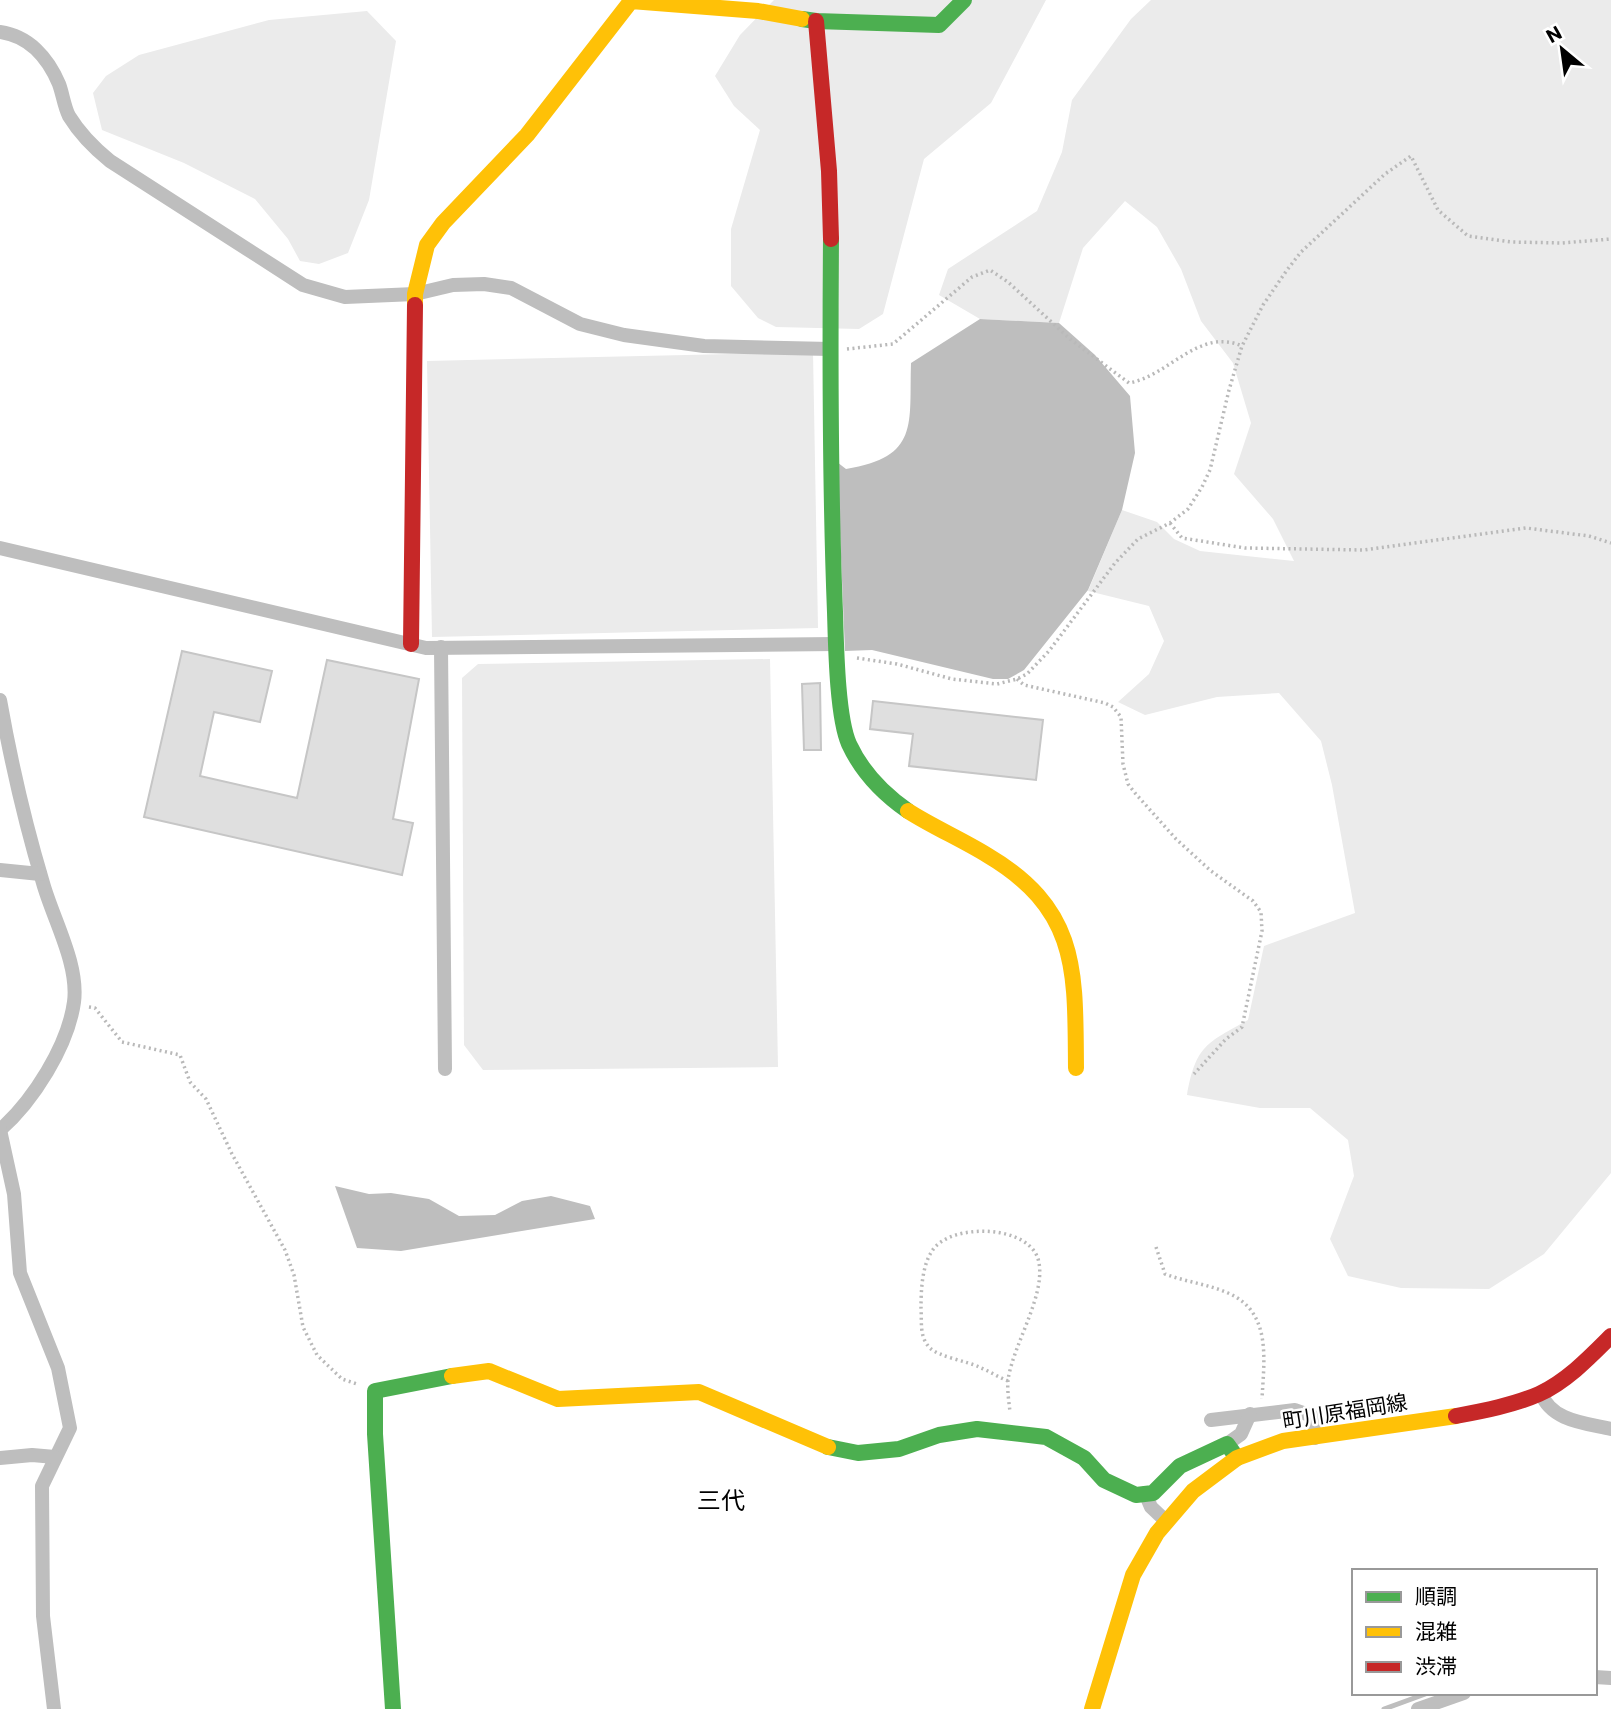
<svg xmlns="http://www.w3.org/2000/svg" width="1611" height="1709" font-family="Commissioner,'Noto Sans JP',sans-serif">
	<rect width="100%" height="100%" fill="#fff"/>
	<g fill="#ebebeb">
		<path d="M 774,0 L 1046,0 L 991,103 L 924,159 L 883,314 L 859,329 L 776,327 L 758,318 L 731,286 L 731,229 L 760,130 L 734,106 L 715,76 L 740,35 Z"/>
		<path d="M 1151,0 L 1611,0 L 1611,1173 L 1544,1254 L 1489,1289 L 1401,1288 L 1348,1276 L 1330,1239 L 1354,1176 L 1348,1140 L 1310,1108 L 1260,1108 L 1187,1095 C 1196,1045 1207,1043 1248,1020 L 1264,946 L 1355,913 L 1332,785 L 1321,741 L 1279,693 L 1217,697 L 1145,715 L 1118,702 L 1149,674 L 1164,641 L 1149,606 L 1088,591 L 1122,510 L 1157,522 L 1174,539 L 1200,551 L 1294,561 L 1273,519 L 1234,474 L 1251,423 L 1233,363 L 1201,321 L 1181,269 L 1157,227 L 1125,201 L 1083,248 L 1059,323 L 980,319 L 939,295 L 948,269 L 1037,211 L 1062,152 L 1072,100 L 1131,19 Z"/>
		<path d="M 367,11 L 396,41 L 369,200 L 348,253 L 319,264 L 300,261 L 288,239 L 255,199 L 184,163 L 102,130 L 93,93 L 106,76 L 139,55 L 269,20 Z"/>
		<path d="M 813,352 L 818,628 L 432,637 L 427,361 Z"/>
		<path d="M 770,659 L 778,1067 L 483,1070 L 464,1045 L 462,678 L 478,664 Z"/>
	</g>
	<g fill="#bebebe">
		<path d="M 980,319 L 1059,323 L 1095,355 L 1130,396 L 1135,453 L 1122,510 L 1088,590 L 1024,670 L 1008,679 L 993,679 L 872,650 L 845,651 L 837,462 L 846,469 C 920,457 909,424 911,363 Z"/>
		<path d="M 335,1186 L 369,1194 L 391,1193 L 429,1199 L 459,1216 L 495,1215 L 522,1201 L 551,1196 L 590,1206 L 595,1219 L 401,1251 L 357,1248 Z"/>
	</g>
	<g fill="none" stroke-linecap="round" stroke-linejoin="round">
		<path stroke="#bebebe" stroke-width="5" d="M 1384,1709 L 1428,1693"/>
	</g>
	<g fill="#dfdfdf" stroke="#c6c6c6" stroke-width="2">
		<path d="M 182,651 L 272,671 L 260,722 L 214,712 L 200,776 L 297,798 L 327,660 L 419,679 L 393,819 L 413,823 L 402,875 L 144,817 Z"/>
		<path d="M 820,683 L 821,750 L 804,750 L 802,684 Z"/>
		<path d="M 873,701 L 1043,720 L 1036,780 L 909,766 L 913,734 L 870,729 Z"/>
	</g>
	<g fill="none" stroke-linecap="round" stroke-linejoin="round">
		<g stroke="#b9b9b9" stroke-width="3.5" stroke-dasharray="2 3.5" stroke-linecap="butt">
			<path d="M 847,349 L 893,344 L 972,277 L 990,270 L 1008,282 L 1070,339 L 1129,383 C 1169,376 1199,327 1242,346"/>
			<path d="M 1170,523 L 1182,538 L 1245,548 L 1363,550 L 1526,528 L 1589,536 L 1611,543"/>
			<path d="M 857,658 L 897,664 L 952,679 L 997,684 L 1017,679 L 1027,674 L 1049,651 L 1115,563 L 1138,539 L 1170,523 L 1188,509 L 1202,487 L 1210,470 L 1229,390 L 1242,346 L 1263,305 L 1287,270 L 1301,252 L 1385,174 L 1411,156 L 1438,210 L 1468,236 L 1511,242 L 1562,243 L 1611,239"/>
			<path d="M 1017,679 L 1024,685 L 1105,703 L 1113,707 L 1121,717 L 1123,764 L 1128,784 L 1135,793 L 1176,839 L 1211,871 L 1253,901 L 1261,912 L 1262,931 L 1242,1027 L 1226,1039 L 1194,1074"/>
			<path d="M 89,1007 L 95,1008 L 122,1042 L 180,1055 L 190,1082 L 206,1099 L 232,1154 L 285,1250 L 294,1275 L 303,1327 L 317,1355 L 342,1379 L 357,1384"/>
			<path d="M 1156,1247 L 1165,1274 C 1186,1282 1208,1284 1228,1293 C 1272,1312 1264,1359 1262,1399"/>
			<path d="M 1008,1381 C 998,1377 989,1371 979,1367 C 967,1361 939,1357 930,1348 C 919,1337 922,1322 921,1308 C 921,1290 922,1266 932,1251 C 950,1222 1033,1224 1039,1263 C 1045,1297 1013,1345 1008,1380 C 1007,1390 1009,1402 1010,1412"/>
		</g>
		<g stroke="#bebebe" stroke-width="14">
			<path d="M 0,32 C 29,36 48,58 59,84 C 63,95 64,106 69,116 C 80,134 94,148 110,161 L 303,285 L 345,297 L 415,294 L 453,285 L 484,284 L 511,288 L 580,324 L 624,335 L 704,346 L 830,349"/>
			<path d="M 0,548 L 426,648 L 836,644"/>
			<path d="M 441,647 L 445,1069"/>
			<path d="M 0,700 C 11,762 25,823 43,883 C 53,919 79,964 74,1002 C 68,1046 33,1101 0,1130"/>
			<path d="M 0,870 L 40,874"/>
			<path d="M 0,1130 L 14,1194 L 20,1273 L 58,1368 L 70,1428 L 42,1486 L 43,1616 L 54,1709"/>
			<path d="M 1541,1393 C 1551,1421 1585,1423 1611,1429"/>
			<path d="M 1211,1420 L 1295,1410 L 1312,1416 L 1315,1438"/>
			<path d="M 1227,1444 L 1241,1434 L 1250,1414"/>
			<path d="M 0,1458 L 32,1455 L 55,1457"/>
			<path d="M 1145,1493 L 1151,1507 L 1167,1522"/>
			<path d="M 1595,1677 L 1611,1678"/>
			<path d="M 1418,1709 L 1464,1693"/>
		</g>
		<g stroke="#4caf50" stroke-width="16">
			<path d="M 802,19 L 816,21 L 939,25 L 964,0"/>
			<path d="M 831,239 C 830,363 830,488 835,612 C 836,644 837,717 849,744 C 862,772 882,793 908,811"/>
			<path d="M 828,1447 L 858,1453 L 899,1449 L 939,1435 L 977,1429 L 1046,1437 L 1084,1458 L 1104,1480 L 1136,1495 L 1153,1493 L 1180,1466 L 1227,1444 L 1237,1458"/>
			<path d="M 393,1709 L 375,1434 L 375,1391 L 452,1376"/>
		</g>
		<g stroke="#ffc107" stroke-width="16">
			<path d="M 415,305 L 415,294 L 427,245 L 443,223 L 527,135 L 631,1 L 758,11 L 802,19"/>
			<path d="M 908,811 C 933,827 961,839 987,855 C 1080,910 1075,972 1076,1068"/>
			<path d="M 452,1376 L 489,1371 L 558,1399 L 699,1392 L 828,1447"/>
			<path d="M 1092,1709 L 1133,1575 L 1157,1533 L 1193,1491 L 1237,1458 L 1283,1441 L 1456,1416"/>
		</g>
		<g stroke="#c62828" stroke-width="16">
			<path d="M 816,21 L 829,171 L 831,239"/>
			<path d="M 411,644 L 415,305"/>
			<path d="M 1456,1416 C 1483,1411 1514,1405 1539,1394 C 1567,1381 1590,1357 1611,1336"/>
		</g>
	</g>
	<g text-anchor="middle" stroke-width="5" stroke-linejoin="round" paint-order="stroke">
		<g font-size="21" fill="#000" stroke="#fff">
			<text transform="translate(1345 1412) rotate(-9)" y="7">町川原福岡線</text>
		</g>
		<g font-size="24" fill="#000" stroke="#fff">
			<text x="721" y="1509">三代</text>
		</g>
	</g>
	<rect x="1352" y="1569" width="245" height="126" fill="#ffffff" stroke="#999999" stroke-width="2"/>
	<rect x="1366" y="1592" width="35" height="10" fill="#4caf50" stroke="#999999" stroke-width="2"/>
	<text x="1415" y="1604" font-size="21" fill="#000000">順調</text>
	<rect x="1366" y="1627" width="35" height="10" fill="#ffc107" stroke="#999999" stroke-width="2"/>
	<text x="1415" y="1639" font-size="21" fill="#000000">混雑</text>
	<rect x="1366" y="1662" width="35" height="10" fill="#c62828" stroke="#999999" stroke-width="2"/>
	<text x="1415" y="1674" font-size="21" fill="#000000">渋滞</text>
	<g transform="translate(1562 49) rotate(331)" stroke="#ffffff" stroke-width="5" paint-order="stroke">
	<path d="M0-5L12 26L0 18L-12 26Z" fill="#000000"/>
	<text y="-10" font-size="19" font-weight="bold" text-anchor="middle" fill="#000000">N</text>
	</g>
</svg>
